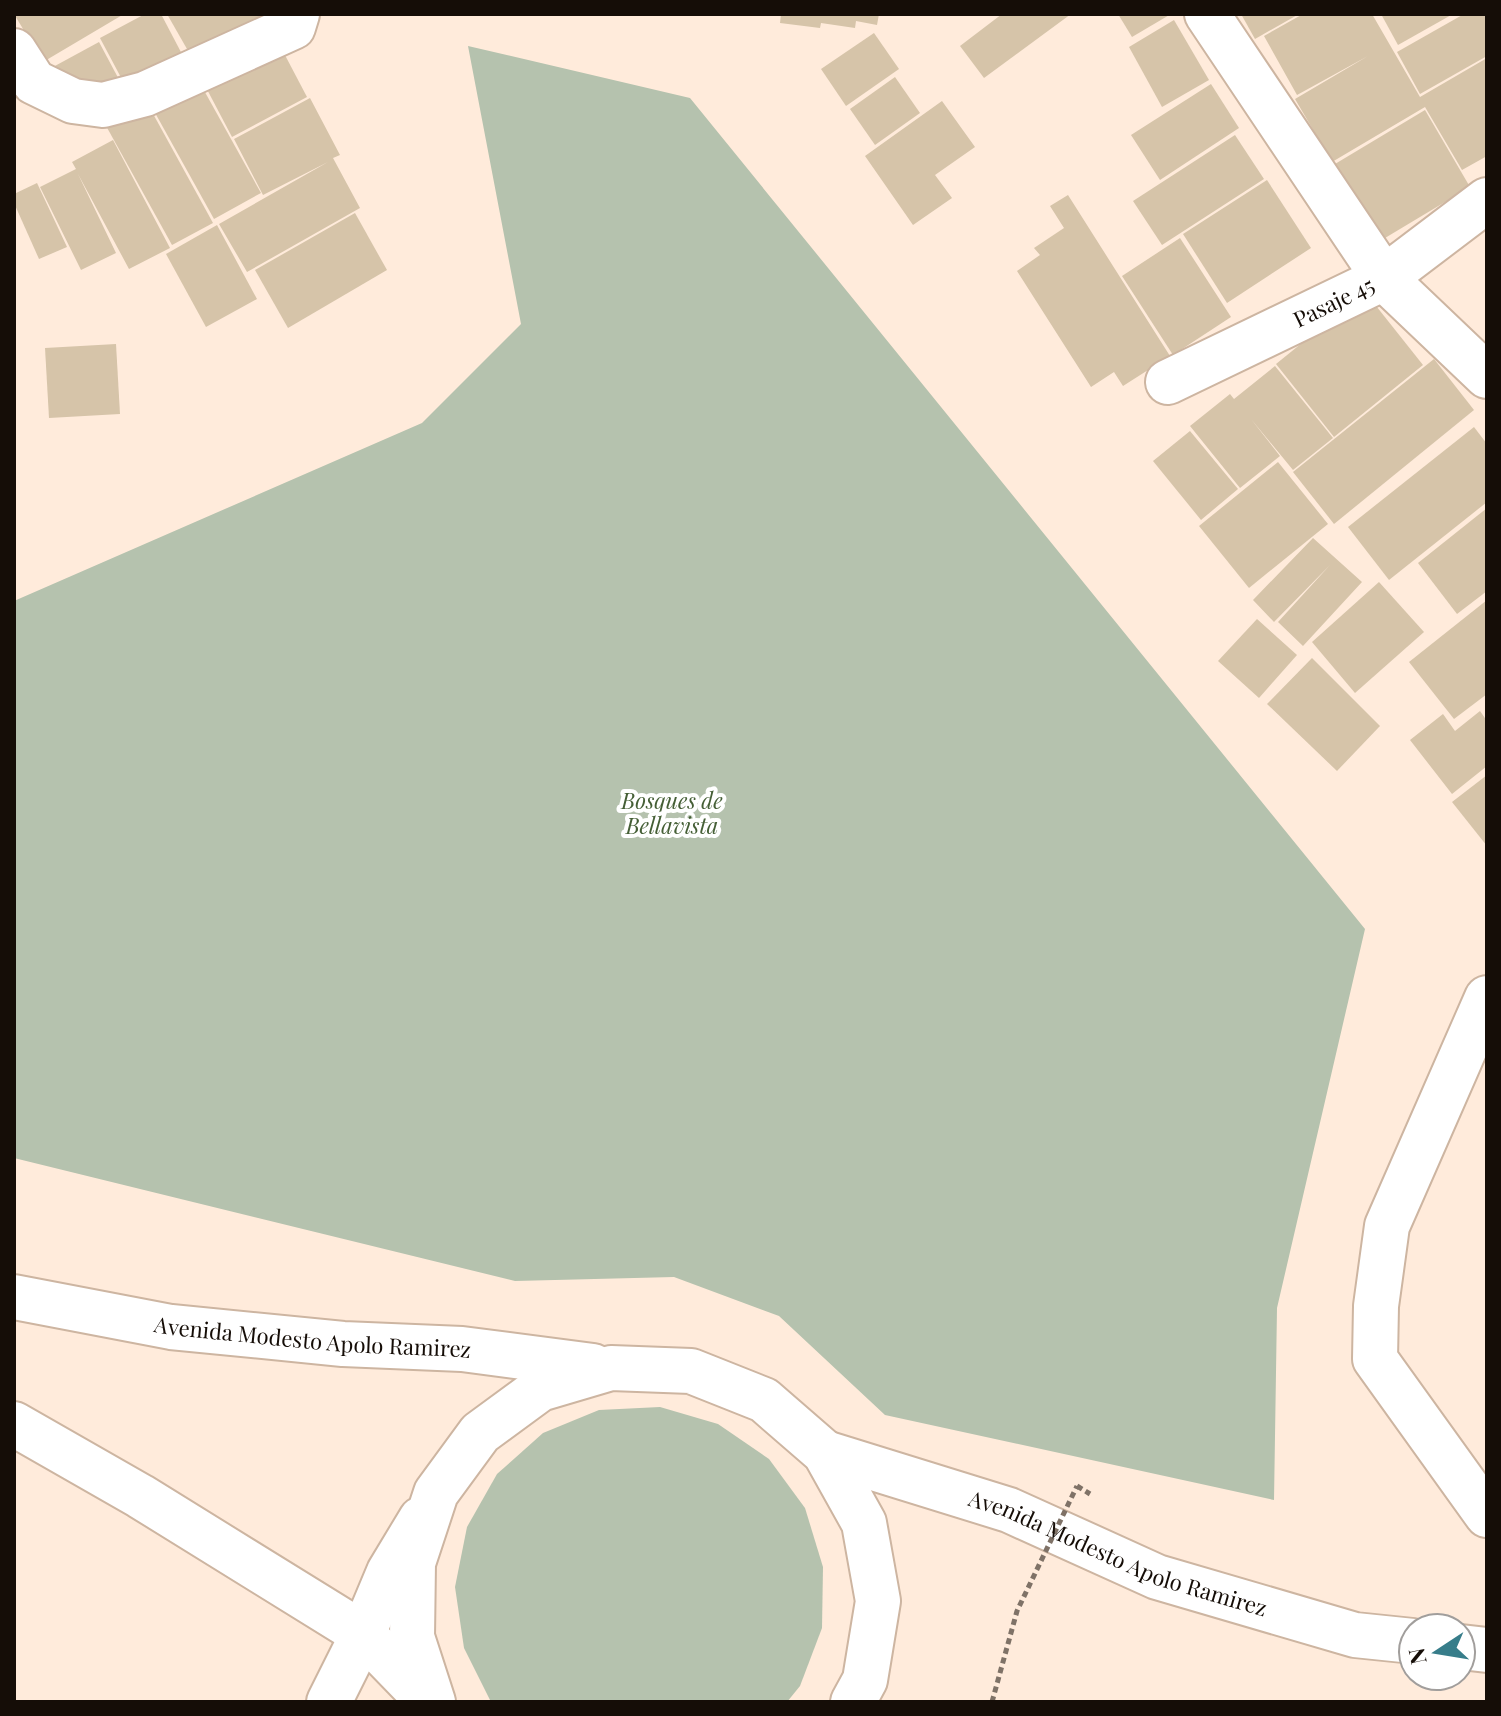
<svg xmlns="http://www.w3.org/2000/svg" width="1501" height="1716" font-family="'Playfair Display',serif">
	<rect width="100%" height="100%" fill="#ffebdb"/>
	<g fill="#b5c2ae">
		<path d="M 468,46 L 690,98 L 1365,929 L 1277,1308 L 1274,1500 L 885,1415 L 779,1316 L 674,1277 L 515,1281 L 14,1158 L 14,601 L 422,423 L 521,324 Z"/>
		<path d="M 660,1407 L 718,1424 L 769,1459 L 805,1508 L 823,1567 L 822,1628 L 800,1686 L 787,1702 L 491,1702 L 464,1648 L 455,1587 L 467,1527 L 497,1474 L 543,1433 L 599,1410 Z"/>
	</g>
	<g fill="#d6c4a9">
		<path d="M 14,14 L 124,14 L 43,62 Z"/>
		<path d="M 145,14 L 161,14 L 183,56 L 126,87 L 100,38 Z"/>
		<path d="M 167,14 L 264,14 L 191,56 Z"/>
		<path d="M 781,14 L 879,14 L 877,25 L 856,21 L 855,28 L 821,23 L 820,28 L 780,23 Z"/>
		<path d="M 1002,14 L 1071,14 L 984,78 L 960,46 Z"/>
		<path d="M 1118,14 L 1171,14 L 1132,37 Z"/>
		<path d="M 1241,14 L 1299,14 L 1255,39 Z"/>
		<path d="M 1303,14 L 1372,14 L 1420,97 L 1487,58 L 1487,156 L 1462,170 L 1425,107 L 1332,162 L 1295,99 L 1368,56 L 1297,95 L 1264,36 Z"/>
		<path d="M 1381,14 L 1453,14 L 1398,45 Z"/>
		<path d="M 1464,14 L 1487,14 L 1487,56 L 1420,94 L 1397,52 Z"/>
		<path d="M 1174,20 L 1209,80 L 1162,107 L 1129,47 Z"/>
		<path d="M 874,33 L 899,69 L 846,106 L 821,69 Z"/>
		<path d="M 276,38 L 307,97 L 232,137 L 201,78 Z"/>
		<path d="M 99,42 L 123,87 L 62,84 L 53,67 Z"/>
		<path d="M 196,76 L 261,193 L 214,219 L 149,102 Z"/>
		<path d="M 895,77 L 920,113 L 875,145 L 850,109 Z"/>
		<path d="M 1211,84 L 1239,128 L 1160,180 L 1131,135 Z"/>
		<path d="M 310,98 L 340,155 L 333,158 L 360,208 L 247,272 L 219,224 L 328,162 L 263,195 L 234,139 Z"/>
		<path d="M 146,101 L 213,223 L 172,245 L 105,124 Z"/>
		<path d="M 942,101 L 975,147 L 935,175 L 952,198 L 913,225 L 865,156 Z"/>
		<path d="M 1425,110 L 1470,187 L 1380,241 L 1335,164 Z"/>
		<path d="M 1235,135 L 1264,179 L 1162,245 L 1133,201 Z"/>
		<path d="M 113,140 L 170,248 L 129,269 L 78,174 L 116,253 L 81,270 L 40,187 L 76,169 L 72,162 Z"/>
		<path d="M 1267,180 L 1311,248 L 1227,303 L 1183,234 Z"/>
		<path d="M 37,183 L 67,247 L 39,259 L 14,203 L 14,194 Z"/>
		<path d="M 1068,195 L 1170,356 L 1123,386 L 1114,372 L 1091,387 L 1017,271 L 1040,255 L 1034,248 L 1064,228 L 1050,206 Z"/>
		<path d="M 355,213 L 387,270 L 288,328 L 255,270 Z"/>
		<path d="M 217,225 L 257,299 L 206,327 L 166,254 Z"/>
		<path d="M 1180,238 L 1231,317 L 1173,355 L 1122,276 Z"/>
		<path d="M 1365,292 L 1423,365 L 1334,437 L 1276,364 Z"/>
		<path d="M 116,344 L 120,414 L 49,418 L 45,348 Z"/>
		<path d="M 1434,359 L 1474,410 L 1334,524 L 1293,472 Z"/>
		<path d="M 1275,366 L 1333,438 L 1293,470 L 1251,419 L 1280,456 L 1240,488 L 1190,426 L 1230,394 L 1234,399 Z"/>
		<path d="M 1474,427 L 1487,444 L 1487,502 L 1389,580 L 1348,527 Z"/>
		<path d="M 1190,431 L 1238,489 L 1201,520 L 1153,461 Z"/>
		<path d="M 1278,462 L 1328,524 L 1249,588 L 1199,526 Z"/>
		<path d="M 1487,508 L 1487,591 L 1457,614 L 1418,563 Z"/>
		<path d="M 1313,538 L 1362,582 L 1303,646 L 1278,622 L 1330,565 L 1274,622 L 1253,600 Z"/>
		<path d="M 1379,582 L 1424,632 L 1355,693 L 1312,642 Z"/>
		<path d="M 1487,600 L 1487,694 L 1454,719 L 1409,662 Z"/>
		<path d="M 1257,619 L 1297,655 L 1259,698 L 1218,661 Z"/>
		<path d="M 1312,658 L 1380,726 L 1337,771 L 1267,704 Z"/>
		<path d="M 1480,711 L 1487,721 L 1487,766 L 1452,794 L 1410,740 L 1443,714 L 1455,731 Z"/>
		<path d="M 1487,775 L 1487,846 L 1452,802 Z"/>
	</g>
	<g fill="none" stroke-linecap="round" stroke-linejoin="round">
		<g stroke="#cdb5a1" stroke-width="48">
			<g id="minor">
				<path d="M 1207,14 L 1384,278 L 1487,376"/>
				<path d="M 14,51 L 34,82 L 73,101 L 103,105 L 145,94 L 293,27 L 297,14"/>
				<path id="s1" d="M 1168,382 L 1384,278 L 1487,200"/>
				<path d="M 1487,998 L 1387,1226 L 1376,1306 L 1375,1359 L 1487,1515"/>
				<path d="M 329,1702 L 363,1634 L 389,1572 L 421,1519"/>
			</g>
		</g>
		<g stroke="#cdb5a1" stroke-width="48">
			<g id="major">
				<path id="s2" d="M 14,1297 L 171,1327 L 343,1344 L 462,1349 L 593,1366"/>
				<path d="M 14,1424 L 140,1496 L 363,1634 L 429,1702"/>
				<path id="s3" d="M 825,1453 L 1009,1510 L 1157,1577 L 1355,1635 L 1413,1641"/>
				<path d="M 1461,1647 L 1487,1650"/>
				<path d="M 433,1702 L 412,1637 L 413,1563 L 436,1493 L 480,1433 L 540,1389 L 611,1368 L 691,1371 L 764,1400 L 825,1453 L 864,1523 L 878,1601 L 865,1680 L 853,1702"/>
			</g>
		</g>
		<path stroke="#7f7267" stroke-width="5" stroke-dasharray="6 4" stroke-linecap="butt" d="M 1077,1486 L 1090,1494"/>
		<use href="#minor" stroke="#fff" stroke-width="44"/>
		<use href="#major" stroke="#fff" stroke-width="44"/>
		<path stroke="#7f7267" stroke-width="5" stroke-dasharray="6 4" stroke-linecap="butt" d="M 992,1702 L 1017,1611 L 1077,1486"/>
	</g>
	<g text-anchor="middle" stroke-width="8" stroke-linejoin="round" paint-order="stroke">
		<g font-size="22" fill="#150d07" stroke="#fff">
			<text dy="8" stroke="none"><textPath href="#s1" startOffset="184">Pasaje 45</textPath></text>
			<text dy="8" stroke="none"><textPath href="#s2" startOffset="302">Avenida Modesto Apolo Ramirez</textPath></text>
			<text dy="8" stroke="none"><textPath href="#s3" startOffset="310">Avenida Modesto Apolo Ramirez</textPath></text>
		</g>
		<g font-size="22" font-style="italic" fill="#455f36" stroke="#fff">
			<text x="672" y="809">Bosques de<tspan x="672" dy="25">Bellavista</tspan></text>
		</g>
	</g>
	<rect width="1501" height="1716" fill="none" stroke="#150d07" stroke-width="32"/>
	<g transform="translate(1437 1652) rotate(258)"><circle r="38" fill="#ffffff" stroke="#a19e9c" stroke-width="2"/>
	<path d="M0-6L14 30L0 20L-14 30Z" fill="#377d8a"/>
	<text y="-12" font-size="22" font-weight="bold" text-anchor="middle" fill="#150d07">N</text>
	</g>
</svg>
